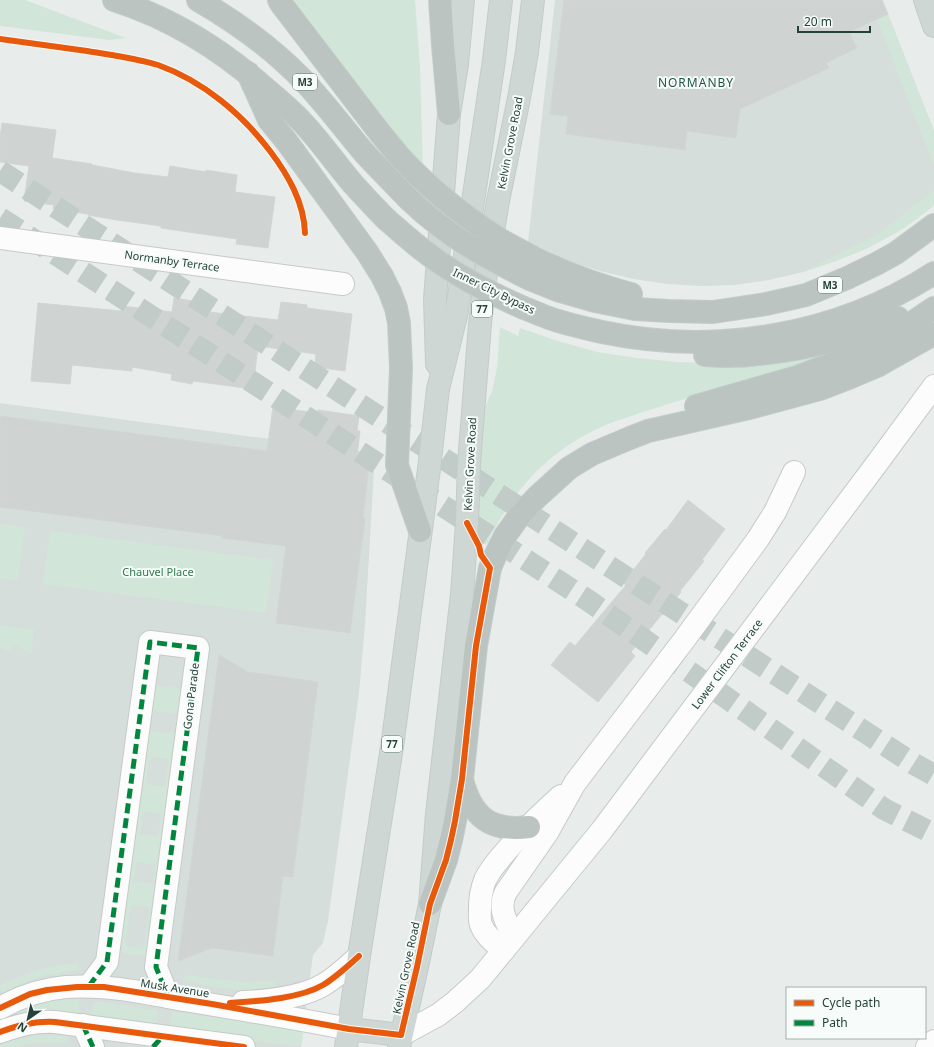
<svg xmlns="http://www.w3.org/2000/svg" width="934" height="1047" font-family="'Noto Sans',sans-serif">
	<rect width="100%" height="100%" fill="#e8edeb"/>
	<g fill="#d6dedb">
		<path d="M 555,0 L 882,0 L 888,14 L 934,131 L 934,205 L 927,211 L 899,231 L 868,248 L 836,261 L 803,272 L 769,280 L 735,285 L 701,286 L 667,284 L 633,279 L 600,271 L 568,261 L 537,247 L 528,242 Z"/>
		<path d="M 0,403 L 375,453 L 365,625 L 359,693 L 328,921 L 323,943 L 313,955 L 301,1047 L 0,1047 Z"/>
	</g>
	<g fill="#d1e6d8" fill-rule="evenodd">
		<path d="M 0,0 L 25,0 L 126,38 L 109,40 L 0,26 Z"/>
		<path d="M 291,0 L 415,0 L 420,65 L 423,167 L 406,149 Z"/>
		<path d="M 888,14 L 934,131 L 934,165 L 877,19 Z"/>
		<path d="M 934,190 L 934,205 C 897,238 850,257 803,272 L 878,234 Z"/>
		<path d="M 500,327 L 518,336 L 520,328 L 558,341 L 597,352 L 637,358 L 677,362 L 717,363 L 843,351 C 795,365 748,380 701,394 C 680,400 660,407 640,413 C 626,418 611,422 597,429 C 545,454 512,492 487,544 L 481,544 L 476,518 L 480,419 L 492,391 L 497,368 Z"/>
		<path d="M 0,524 L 25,527 L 18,581 L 0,578 Z"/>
		<path d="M 50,531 L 273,560 L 266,613 L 43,584 Z"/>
		<path d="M 0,625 L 34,630 L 31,653 L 14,645 L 10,652 L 0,648 Z"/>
		<path d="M 149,685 L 187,689 L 184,715 L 146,709 Z"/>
		<path d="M 144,730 L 181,735 L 153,957 L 115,952 ZM 150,757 L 169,759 L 165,787 L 146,784 ZM 143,811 L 162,814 L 158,837 L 140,834 ZM 136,862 L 155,865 L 153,884 L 134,881 ZM 131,905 L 150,907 L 144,948 L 125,945 Z"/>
		<path d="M 78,963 L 79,970 C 51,973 29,979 4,992 L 0,990 L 0,986 C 27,972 47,966 78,963 Z"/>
		<path d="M 188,975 L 239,982 L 254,982 L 275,980 L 276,987 C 268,988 261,989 254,990 C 233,990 203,986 183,979 L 185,976 Z"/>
		<path d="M 59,997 L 80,999 L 80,1001 L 78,1014 L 44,1011 L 26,1013 L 6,1018 L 4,1015 L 14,1009 Z"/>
		<path d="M 95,1001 L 156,1010 L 158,1012 L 156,1025 L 91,1017 L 94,1003 Z"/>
		<path d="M 174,1012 L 299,1028 L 303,1031 L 302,1044 L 299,1046 L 246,1040 L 170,1026 L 172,1013 Z"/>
		<path d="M 36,1035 L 52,1035 L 68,1036 L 67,1043 L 37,1042 L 16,1047 L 0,1047 L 0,1045 C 11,1040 24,1038 36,1035 Z"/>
	</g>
	<g fill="#cfd4d2" stroke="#d1d6d4">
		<path d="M 564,0 L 882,0 L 888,14 L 849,32 L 857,48 L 826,63 L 829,68 L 740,109 L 736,138 L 687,131 L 685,150 L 566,134 L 568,116 L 550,114 Z"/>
		<path d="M 2,123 L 56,130 L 52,158 L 92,164 L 92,165 L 134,173 L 168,177 L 170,166 L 206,172 L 206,170 L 237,175 L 235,192 L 275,197 L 268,248 L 236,244 L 237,239 L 161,228 L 161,226 L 117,220 L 88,215 L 88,214 L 53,209 L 54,205 L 24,201 L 29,166 L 0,162 L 0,137 Z"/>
		<path d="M 174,298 L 211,304 L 210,312 L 278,320 L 281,302 L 307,305 L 307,308 L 352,314 L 345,371 L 315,367 L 316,354 L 258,346 L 253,389 L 193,381 L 192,384 L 171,380 L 172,374 L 132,367 L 132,371 L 72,365 L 70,384 L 31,381 L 38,303 L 121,311 L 121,306 L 172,312 Z"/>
		<path d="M 273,407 L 317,413 L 318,410 L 359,416 L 357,431 L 360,431 L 356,463 L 369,465 L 363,518 L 365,518 L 350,633 L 276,623 L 286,546 L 222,538 L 223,536 L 0,507 L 0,416 L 267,451 Z"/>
		<path d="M 688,500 L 725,529 L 702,560 L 704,561 L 680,591 L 681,592 L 663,615 L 662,614 L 631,652 L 635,656 L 598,702 L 551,665 L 570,642 L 575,646 L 626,585 L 623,583 L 646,554 L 645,553 L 665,529 L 666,530 Z"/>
		<path d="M 219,655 L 248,672 L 318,682 L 293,877 L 283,876 L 273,956 L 212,948 L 178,961 Z"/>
	</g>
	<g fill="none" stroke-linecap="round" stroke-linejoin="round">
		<g stroke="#c1cbc8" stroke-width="22" stroke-dasharray="22 11" stroke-linecap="butt">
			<path d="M 0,171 L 914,764 L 934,775"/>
			<path d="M 0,218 L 589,601 L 884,809 L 934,834"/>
		</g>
		<g stroke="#c5cac8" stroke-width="24">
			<g id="minor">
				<path d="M 0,238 L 343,284"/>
				<path d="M 514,938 C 507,923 497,908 506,892 L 547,833 L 575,783 L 684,640 L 758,539 L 775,512 L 794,472"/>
				<path d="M 503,951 C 496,943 485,936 481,925 C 479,920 480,913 480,907 C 480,898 482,888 485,880 C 489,872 495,864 501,857 C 519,835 540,815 561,796"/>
				<path d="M 89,986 L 107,962 L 150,642 L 198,648 L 156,967 L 168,997"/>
				<path d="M 243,1002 C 267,1001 303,997 323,985 C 337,977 348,966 359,956"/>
				<path d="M 0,1008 C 21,996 42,989 66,987 C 105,984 146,993 184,1000 C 239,1009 294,1018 349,1029"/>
				<path d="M 83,1025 L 93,1047"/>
				<path d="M 0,1032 C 19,1025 34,1021 55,1022 L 244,1047"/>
				<path d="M 401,1035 L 438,1015 L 455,1002 L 480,979 L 503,951 L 602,830 L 875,466 L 934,386"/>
				<path d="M 927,1047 L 934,1041"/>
			</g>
		</g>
		<g stroke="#c3ccc9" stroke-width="24">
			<g id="major">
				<path d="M 925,0 L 934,26"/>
				<path d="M 437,364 L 435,299 L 449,114 L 457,64 L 463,0"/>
				<path d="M 349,1029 L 401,1035"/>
				<path d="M 346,1047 L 359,956 L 392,747 L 429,469 L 438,389 L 456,316 L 494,60 L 501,0"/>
				<path d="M 399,1047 L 417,967 L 430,904 L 437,814 L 462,594 L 467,523 L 469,463 L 480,324 L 485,279 L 498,201 L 519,98 L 527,52 L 533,0"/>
			</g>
		</g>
		<g stroke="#c3ccc9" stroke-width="24">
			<g id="highway">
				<path d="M 114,0 C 171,18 222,50 267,90 C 279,100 292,111 303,123 C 321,142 336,164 353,184 C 364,196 375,208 386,219"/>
				<path d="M 198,0 C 236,22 272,48 302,79 C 323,101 341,125 361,149 C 371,161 383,172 394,184"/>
				<path d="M 279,0 L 282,5 L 380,133 L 399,156"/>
				<path d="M 440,0 L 443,45 L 449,114"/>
				<path d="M 248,73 L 269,120 L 287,142 L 367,252 L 382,276 L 390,292 L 396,308 L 399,323 L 401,368 L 397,465 L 420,531"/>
				<path d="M 534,258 C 567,274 597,285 631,294"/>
				<path d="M 530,279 L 560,291 L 595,301 L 635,309 L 669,311 L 713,312 L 766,304 L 806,295 L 847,278 L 876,264 L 896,253 L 934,225"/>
				<path d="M 524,308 C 532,311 541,315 549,318 C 566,324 584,328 602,332 C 715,356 837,336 934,273"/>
				<path d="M 705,355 C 726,357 747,356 767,353 C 813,348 855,337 898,318"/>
				<path d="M 696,406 L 797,377 L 837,362 L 863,351 L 897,333 L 934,308"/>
				<path d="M 462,780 C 472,817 490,832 529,827"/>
				<path d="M 430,904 L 446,860 L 451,840 L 455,821 L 462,779 L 476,646 L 490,568 L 496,554 L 505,536 L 520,515 L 537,497 L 569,468 L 592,454 L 630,438 L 648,431 L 749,408 L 820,389 L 851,377 L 877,366 L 934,334"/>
			</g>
		</g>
		<use href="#minor" stroke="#fcfcfc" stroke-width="22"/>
		<use href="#major" stroke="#cfd7d5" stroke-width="22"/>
		<use href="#highway" stroke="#bcc4c2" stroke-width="22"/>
		<g stroke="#c3ccc9" stroke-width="24" stroke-linecap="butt">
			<g id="highway-bridge">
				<path d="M 399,156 C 427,187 461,214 496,237 C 508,245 522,251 534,258"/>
				<path d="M 394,184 C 434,228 477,253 530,279"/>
				<path d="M 386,219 C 401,232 416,246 432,257 C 460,278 492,294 524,308"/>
			</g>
		</g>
		<use href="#highway-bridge" stroke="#bcc4c2" stroke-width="22"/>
		<g stroke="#00873e" stroke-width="5" stroke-dasharray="10 5" stroke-linecap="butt">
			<path d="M 89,986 L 107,962 L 150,642 L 198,648 L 156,967 L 168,997"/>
			<path d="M 83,1025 L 93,1047"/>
			<path d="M 153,1047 L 163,1036"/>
		</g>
		<g stroke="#f7fbf9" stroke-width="8">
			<g id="cycleway">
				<path d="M 0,39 C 29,43 58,47 87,51 C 111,55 135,58 158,65 C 203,81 242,114 270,151 C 288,175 304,202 305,233"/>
				<path d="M 230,1003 C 257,1001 299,999 323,985 C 336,977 348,966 359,956"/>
				<path d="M 0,1008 L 30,994 L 47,990 L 77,987 L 104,987 L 212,1004 L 349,1029 L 401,1035"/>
				<path d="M 0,1032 C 19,1025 34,1021 55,1022 L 244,1047"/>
				<path d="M 401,1035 L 417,967 L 430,904 L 446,860 L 451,840 L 455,821 L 462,779 L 476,646 L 490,568 L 481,555 L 479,546 L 467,523"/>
			</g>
		</g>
		<use href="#cycleway" stroke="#e8590c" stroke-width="6"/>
	</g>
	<g text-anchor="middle" stroke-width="4" stroke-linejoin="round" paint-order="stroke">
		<g fill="#f7fbf9" stroke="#637a73" stroke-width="1">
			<rect x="293" y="74" width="24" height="16" rx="3"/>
			<rect x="818" y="277" width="24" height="16" rx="3"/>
			<rect x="472" y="301" width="20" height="16" rx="3"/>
			<rect x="382" y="736" width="20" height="16" rx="3"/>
		</g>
		<g font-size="10" font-weight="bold" fill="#24423a">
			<text x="305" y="86">M3</text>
			<text x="830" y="289">M3</text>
			<text x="482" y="313">77</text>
			<text x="392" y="748">77</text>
		</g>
		<g font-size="11" fill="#24423a" stroke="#f7fbf9">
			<text transform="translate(510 143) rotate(-79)" y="4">Kelvin Grove Road</text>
			<text transform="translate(172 261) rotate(8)" y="4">Normanby Terrace</text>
			<text transform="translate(494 291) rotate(26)" y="4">Inner City Bypass</text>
			<text transform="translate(470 464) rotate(-87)" y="4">Kelvin Grove Road</text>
			<text transform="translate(727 664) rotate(-53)" y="4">Lower Clifton Terrace</text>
			<text transform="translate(191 696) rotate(-83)" y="4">Gona Parade</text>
			<text transform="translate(406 968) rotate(-78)" y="4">Kelvin Grove Road</text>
			<text transform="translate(175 988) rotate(9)" y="4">Musk Avenue</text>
		</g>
		<g font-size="11" fill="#2d7a4b" stroke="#f7fbf9">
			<text x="158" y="576">Chauvel Place</text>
		</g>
		<g font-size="12" letter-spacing="1" fill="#1f5548" stroke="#f7fbf9">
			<text x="696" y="87">NORMANBY</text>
		</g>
	</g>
	<rect x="786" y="987" width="140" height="52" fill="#f7fbf9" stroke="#a3b1ad"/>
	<rect x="794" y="1000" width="20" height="6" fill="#e8590c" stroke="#a3b1ad"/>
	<text x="822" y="1007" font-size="12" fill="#24423a">Cycle path</text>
	<rect x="794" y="1020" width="20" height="6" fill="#00873e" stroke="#a3b1ad"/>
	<text x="822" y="1027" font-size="12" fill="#24423a">Path</text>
	<g transform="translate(28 1019) rotate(214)" stroke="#f7fbf9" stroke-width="3" paint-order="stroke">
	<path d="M0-3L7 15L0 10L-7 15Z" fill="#24423a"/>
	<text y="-6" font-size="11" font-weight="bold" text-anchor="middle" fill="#24423a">N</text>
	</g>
	<path d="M798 26v6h72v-6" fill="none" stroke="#24423a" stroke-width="2"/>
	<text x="804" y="26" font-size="12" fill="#24423a" stroke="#f7fbf9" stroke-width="3" paint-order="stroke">20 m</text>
</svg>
